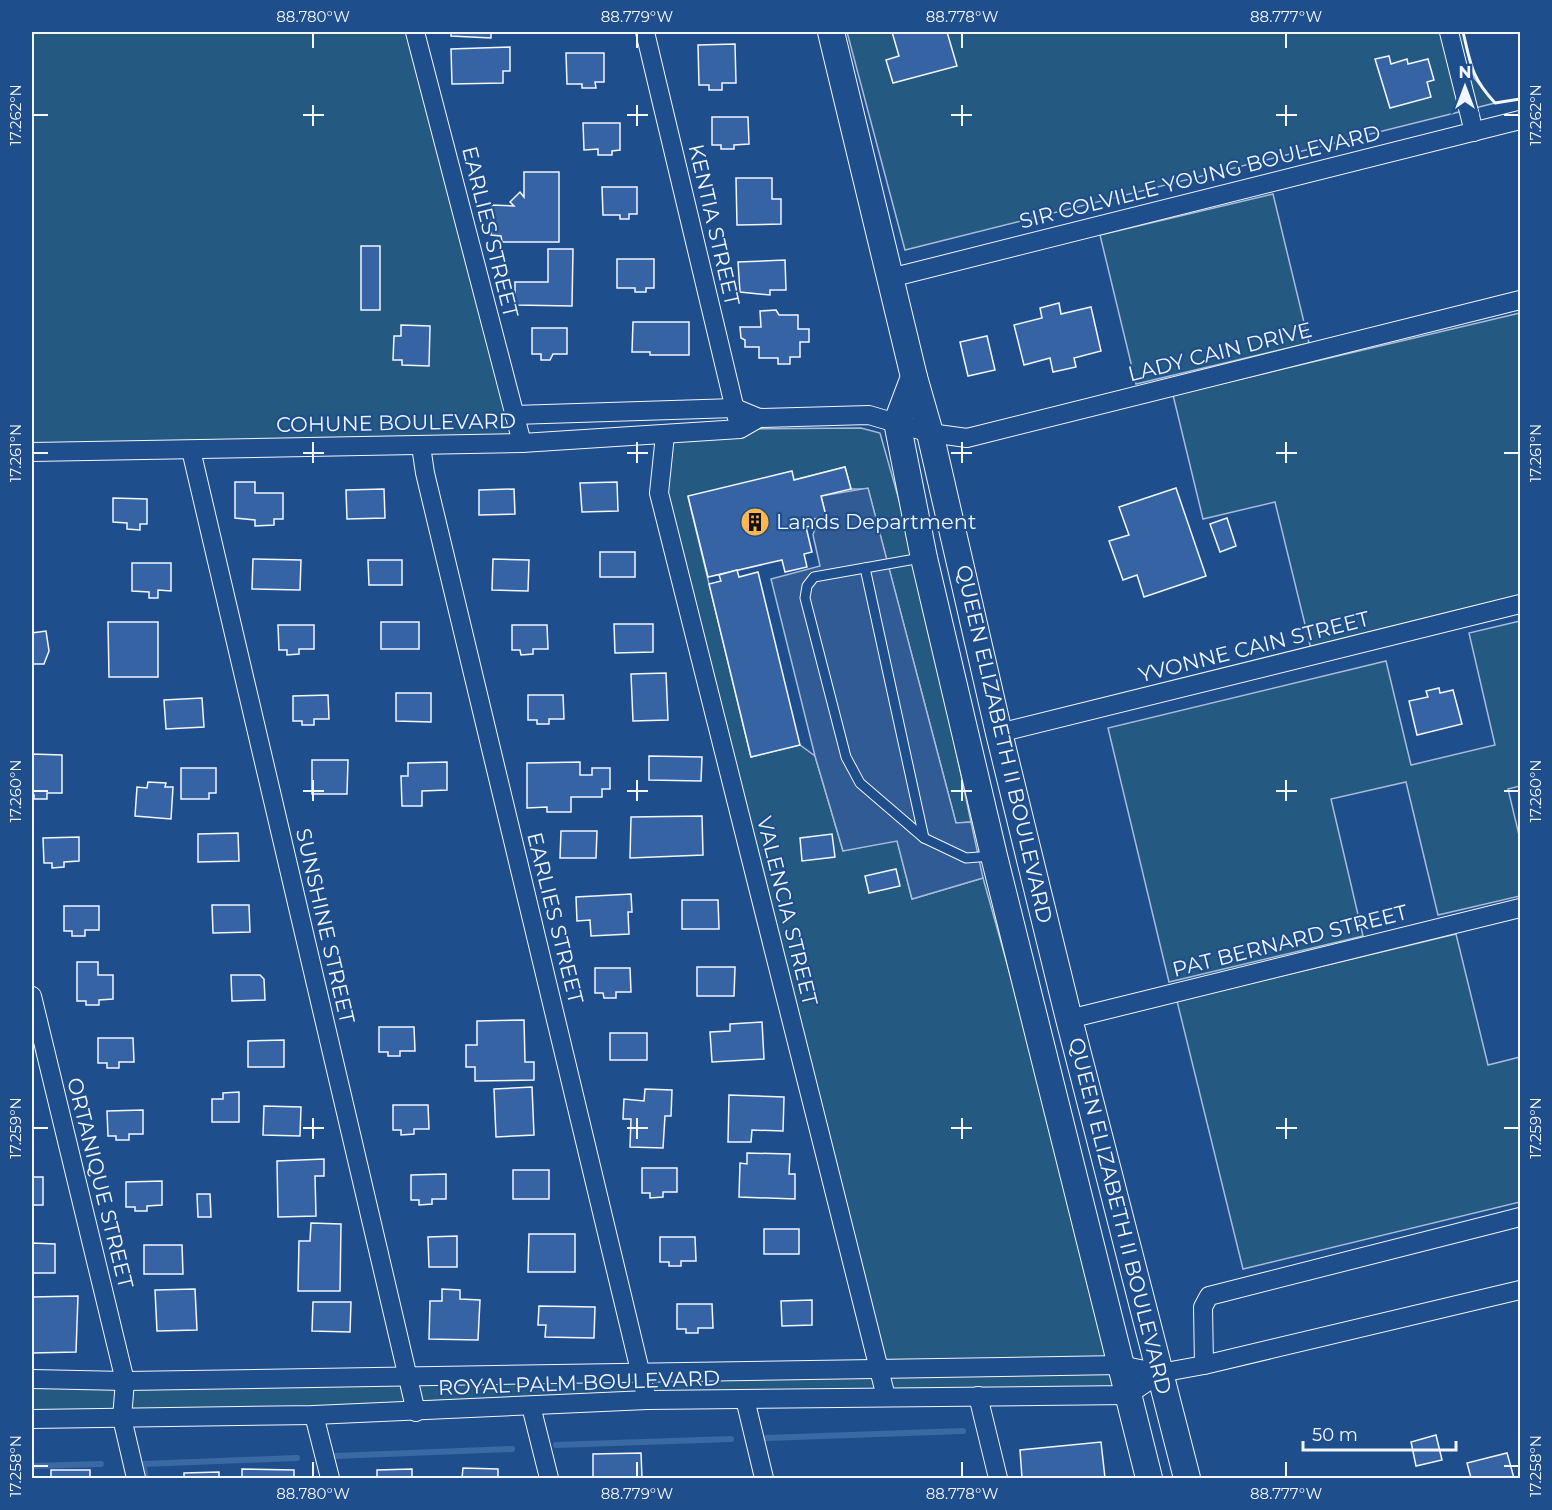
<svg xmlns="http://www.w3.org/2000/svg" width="1552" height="1510" font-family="Montserrat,sans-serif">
	<rect width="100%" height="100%" fill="#1f4e8c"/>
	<g fill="#245a82" stroke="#a8bbd7" stroke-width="1.5">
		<path d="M 32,32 L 415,32 L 522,443 L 32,451 Z"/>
		<path d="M 847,32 L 1463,32 L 1474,78 L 1495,103 L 905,250 Z"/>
		<path d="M 1273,194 L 1309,343 L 1136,384 L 1100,235 Z"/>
		<path d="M 1520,313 L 1520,599 L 1311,649 L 1275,502 L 1203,519 L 1173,395 Z"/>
		<path d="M 861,428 L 880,433 L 914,553 L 971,822 L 956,823 L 868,489 L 851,489 L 845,467 L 794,480 L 688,497 L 751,757 L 800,745 L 815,756 L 843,851 L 897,840 L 912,899 L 983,878 L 1128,1395 L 32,1419 L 32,1379 L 879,1369 L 659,493 L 665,435 L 740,429 Z"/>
		<path d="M 1520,621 L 1520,786 L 1508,789 L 1520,839 L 1520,896 L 1438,915 L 1406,782 L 1331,799 L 1363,936 L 1169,982 L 1108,728 L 1386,661 L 1411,765 L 1495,745 L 1469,633 Z"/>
		<path d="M 1456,934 L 1488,1065 L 1520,1057 L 1520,1202 L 1243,1269 L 1177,1001 Z"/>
	</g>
	<path fill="#305b95" stroke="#a8bbd7" stroke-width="1.5" d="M 868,488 L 956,823 L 971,822 L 983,878 L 912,899 L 897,841 L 843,851 L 815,756 L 771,579 L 820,566 L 813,535 L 816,525 L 814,519 L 826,516 L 821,496 Z"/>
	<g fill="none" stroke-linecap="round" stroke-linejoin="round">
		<g stroke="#3b69a3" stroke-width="6">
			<path d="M 766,1438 L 963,1431"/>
			<path d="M 556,1445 L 731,1439"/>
			<path d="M 335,1456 L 512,1449"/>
			<path d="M 32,1466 L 101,1464"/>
			<path d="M 146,1478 L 143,1464 L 297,1458"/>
		</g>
	</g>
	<g fill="#3563a3" stroke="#f2f6ff" stroke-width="1.5">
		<path d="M 451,32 L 491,32 L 491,38 L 451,36 Z"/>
		<path d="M 892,32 L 947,32 L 957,66 L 893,83 L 886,60 L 899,56 Z"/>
		<path d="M 735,44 L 736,83 L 722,83 L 722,90 L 709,90 L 709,85 L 699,85 L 698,45 Z"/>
		<path d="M 510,47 L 510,71 L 503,71 L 503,83 L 452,84 L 451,49 Z"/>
		<path d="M 566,53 L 604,53 L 604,82 L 595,82 L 596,88 L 582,88 L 582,84 L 567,84 Z"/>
		<path d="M 1389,56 L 1391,64 L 1407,59 L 1408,64 L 1428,59 L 1434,80 L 1427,82 L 1431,97 L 1390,108 L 1375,59 Z"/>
		<path d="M 712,117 L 748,117 L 749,144 L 734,145 L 734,149 L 721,149 L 721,145 L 712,145 Z"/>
		<path d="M 583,123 L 620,123 L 620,150 L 612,151 L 612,155 L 598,155 L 598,149 L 584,150 Z"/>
		<path d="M 524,172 L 559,172 L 559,242 L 502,242 L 501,236 L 491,235 L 492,205 L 514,206 L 510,202 L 520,192 L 524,197 Z"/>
		<path d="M 736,178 L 772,178 L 772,199 L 781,199 L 781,224 L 737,225 Z"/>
		<path d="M 602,187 L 637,187 L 637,214 L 629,214 L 629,219 L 620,219 L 620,215 L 603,215 Z"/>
		<rect x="361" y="246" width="19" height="64"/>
		<path d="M 548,249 L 573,249 L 572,306 L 515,305 L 515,282 L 548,282 Z"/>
		<path d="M 617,259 L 654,259 L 654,288 L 646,288 L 646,292 L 635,292 L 635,288 L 617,288 Z"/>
		<path d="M 785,260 L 786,290 L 770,290 L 770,295 L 740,292 L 738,262 Z"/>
		<path d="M 1059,303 L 1061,314 L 1091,307 L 1101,351 L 1074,358 L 1076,367 L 1053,372 L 1050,358 L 1024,365 L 1014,325 L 1042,318 L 1040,308 Z"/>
		<path d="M 776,310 L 779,315 L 798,315 L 798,329 L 809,329 L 809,342 L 800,342 L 800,357 L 790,357 L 790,364 L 778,364 L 778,358 L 759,358 L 759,347 L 745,347 L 745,340 L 741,338 L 740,327 L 761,327 L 760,311 Z"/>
		<path d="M 633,322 L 689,322 L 689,355 L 650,355 L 650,352 L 632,352 Z"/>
		<path d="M 401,325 L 430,326 L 429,366 L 402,365 L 402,360 L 393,360 L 394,336 L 401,336 Z"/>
		<path d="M 532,328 L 567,328 L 567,354 L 553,354 L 550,360 L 541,360 L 541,354 L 532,354 Z"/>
		<path d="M 987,336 L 995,370 L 968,376 L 960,342 Z"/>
		<path d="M 845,467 L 851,489 L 821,496 L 826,516 L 814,519 L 816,525 L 806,527 L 812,552 L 804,554 L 807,567 L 785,572 L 782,560 L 708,577 L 688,496 L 792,471 L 794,480 Z"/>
		<path d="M 235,482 L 255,482 L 255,493 L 283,493 L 283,519 L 274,519 L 274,525 L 255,526 L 255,520 L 235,518 Z"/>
		<path d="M 617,482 L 618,511 L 582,512 L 580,483 Z"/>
		<path d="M 1176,488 L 1206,576 L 1144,597 L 1137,575 L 1123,580 L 1109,541 L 1129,535 L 1119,507 Z"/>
		<path d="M 384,489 L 385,518 L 347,519 L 346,490 Z"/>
		<path d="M 514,489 L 515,514 L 479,515 L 479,490 Z"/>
		<path d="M 113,498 L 147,499 L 147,524 L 140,524 L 140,530 L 127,529 L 127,523 L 113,522 Z"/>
		<path d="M 1227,518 L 1236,546 L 1220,552 L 1210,524 Z"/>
		<rect x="600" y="552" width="35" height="25"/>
		<path d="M 253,559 L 301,560 L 300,590 L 252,589 Z"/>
		<path d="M 493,559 L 529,560 L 528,591 L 492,590 Z"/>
		<path d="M 368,560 L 402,560 L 402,585 L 369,585 Z"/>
		<path d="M 132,563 L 171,563 L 171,591 L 158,590 L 158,598 L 149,598 L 149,592 L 132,591 Z"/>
		<path d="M 737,570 L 739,577 L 758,572 L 800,745 L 751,757 L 709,584 L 721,581 L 719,575 Z"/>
		<path d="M 108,622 L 158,622 L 158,677 L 109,677 Z"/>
		<rect x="381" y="622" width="38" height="27"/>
		<path d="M 614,624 L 653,624 L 653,652 L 615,653 Z"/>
		<path d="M 278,625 L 314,625 L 314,649 L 299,649 L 299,654 L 287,655 L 287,650 L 279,650 Z"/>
		<path d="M 512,625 L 547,625 L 548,649 L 533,649 L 533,654 L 521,655 L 520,650 L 512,650 Z"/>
		<path d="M 46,631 L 49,651 L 44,664 L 32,664 L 32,633 Z"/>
		<path d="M 666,673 L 668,720 L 633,721 L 631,674 Z"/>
		<path d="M 1439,688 L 1440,693 L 1453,690 L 1462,724 L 1417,735 L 1409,701 L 1428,697 L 1426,691 Z"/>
		<path d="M 396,693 L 431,693 L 431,722 L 396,721 Z"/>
		<path d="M 328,695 L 329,719 L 314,719 L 314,725 L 302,725 L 302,721 L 293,721 L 293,696 Z"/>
		<path d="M 528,695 L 563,695 L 564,719 L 549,719 L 549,724 L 537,724 L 537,720 L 528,720 Z"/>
		<path d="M 202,698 L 204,727 L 166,729 L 164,700 Z"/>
		<path d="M 32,754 L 62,755 L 62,793 L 47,793 L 47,799 L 34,799 L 34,795 L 32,795 Z"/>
		<path d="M 649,756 L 702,757 L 701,781 L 649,780 Z"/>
		<path d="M 312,760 L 348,760 L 347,794 L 312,794 Z"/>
		<path d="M 447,762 L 447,790 L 422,791 L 422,806 L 402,806 L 401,776 L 408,776 L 408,763 Z"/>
		<path d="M 580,762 L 580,775 L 592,775 L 592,768 L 610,768 L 610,789 L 602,789 L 602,797 L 571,797 L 571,812 L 547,812 L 547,807 L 527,808 L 527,763 Z"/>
		<path d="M 181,768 L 216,768 L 216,793 L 209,793 L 209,799 L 181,799 Z"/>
		<path d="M 148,782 L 166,783 L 165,787 L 173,787 L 171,819 L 135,816 L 137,787 L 147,788 Z"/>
		<path d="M 702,816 L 703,855 L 630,858 L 631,817 Z"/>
		<path d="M 561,831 L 597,831 L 596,858 L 560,858 Z"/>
		<path d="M 238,833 L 239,861 L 198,862 L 198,834 Z"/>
		<path d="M 832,834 L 835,857 L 802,861 L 800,838 Z"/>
		<path d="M 79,837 L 79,861 L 64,862 L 64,867 L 52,868 L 52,863 L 44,863 L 43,838 Z"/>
		<path d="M 896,869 L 900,886 L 869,893 L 865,876 Z"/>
		<path d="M 631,894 L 632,912 L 628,912 L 629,934 L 591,936 L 590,920 L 577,921 L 576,897 Z"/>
		<path d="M 682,900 L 718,900 L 719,929 L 682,929 Z"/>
		<path d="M 212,905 L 249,905 L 250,932 L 213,933 Z"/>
		<path d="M 64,906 L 99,906 L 99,930 L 85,930 L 85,936 L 72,936 L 72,931 L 64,931 Z"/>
		<path d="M 77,962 L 98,962 L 98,975 L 113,975 L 113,999 L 99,1000 L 99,1005 L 86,1005 L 86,1001 L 77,1001 Z"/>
		<path d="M 697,967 L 735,967 L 734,996 L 697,996 Z"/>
		<path d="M 595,968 L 630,968 L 631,992 L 616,992 L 616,998 L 604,998 L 603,993 L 595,993 Z"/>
		<path d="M 231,975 L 260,975 L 264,979 L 265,1000 L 232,1001 Z"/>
		<path d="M 524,1020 L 525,1062 L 534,1062 L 534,1080 L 475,1081 L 475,1067 L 466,1067 L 466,1045 L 477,1045 L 477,1021 Z"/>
		<path d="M 762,1022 L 764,1059 L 712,1062 L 710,1032 L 730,1031 L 730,1024 Z"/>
		<path d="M 379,1027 L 414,1027 L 415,1051 L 400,1051 L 400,1056 L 388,1056 L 388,1052 L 379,1052 Z"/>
		<rect x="610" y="1033" width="37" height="27"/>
		<path d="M 98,1038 L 133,1038 L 134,1062 L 119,1062 L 119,1068 L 107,1068 L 107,1063 L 98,1063 Z"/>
		<path d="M 284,1040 L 284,1067 L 248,1067 L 248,1041 Z"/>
		<path d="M 532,1087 L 534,1135 L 496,1137 L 494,1089 Z"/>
		<path d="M 645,1089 L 672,1090 L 671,1116 L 665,1116 L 663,1148 L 630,1147 L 631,1119 L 623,1119 L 624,1099 L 644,1101 Z"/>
		<path d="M 239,1092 L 239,1122 L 212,1122 L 212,1099 L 223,1099 L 223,1093 Z"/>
		<path d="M 729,1095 L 784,1097 L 783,1131 L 752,1130 L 751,1142 L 728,1142 Z"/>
		<path d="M 393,1105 L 428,1105 L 429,1129 L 414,1129 L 414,1134 L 401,1135 L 401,1130 L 393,1130 Z"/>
		<path d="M 264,1106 L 301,1107 L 300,1136 L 263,1135 Z"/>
		<path d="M 143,1110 L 143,1134 L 129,1134 L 129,1140 L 116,1140 L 116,1136 L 108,1136 L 107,1111 Z"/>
		<path d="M 747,1153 L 790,1154 L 789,1174 L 795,1174 L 795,1199 L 739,1197 L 740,1163 L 747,1164 Z"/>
		<path d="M 324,1159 L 324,1176 L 315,1176 L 316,1216 L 278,1217 L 277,1161 Z"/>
		<path d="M 642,1168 L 677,1168 L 677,1192 L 663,1192 L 663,1197 L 650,1198 L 650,1193 L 642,1193 Z"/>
		<path d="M 32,1169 L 32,1177 L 43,1177 L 43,1205 L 32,1205 Z"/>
		<rect x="513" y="1170" width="36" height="29"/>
		<path d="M 446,1174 L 446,1199 L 432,1199 L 432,1204 L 419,1205 L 419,1200 L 411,1200 L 411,1175 Z"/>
		<path d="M 162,1181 L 162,1205 L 147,1206 L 147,1211 L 135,1211 L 135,1207 L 126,1207 L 126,1182 Z"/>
		<path d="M 197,1194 L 210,1194 L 211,1217 L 198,1217 Z"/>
		<path d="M 311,1223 L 341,1224 L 340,1291 L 298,1291 L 299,1241 L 310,1241 Z"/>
		<rect x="764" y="1229" width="35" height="25"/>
		<path d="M 529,1234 L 575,1234 L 575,1272 L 528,1272 Z"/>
		<path d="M 457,1236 L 457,1267 L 429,1267 L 428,1237 Z"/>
		<path d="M 660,1237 L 695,1237 L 696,1261 L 681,1261 L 681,1266 L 669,1266 L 669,1262 L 660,1262 Z"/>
		<path d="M 32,1243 L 55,1244 L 55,1273 L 32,1273 Z"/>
		<path d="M 144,1245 L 182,1245 L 183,1274 L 144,1274 Z"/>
		<path d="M 195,1289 L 197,1330 L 157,1331 L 155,1290 Z"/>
		<path d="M 442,1289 L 460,1290 L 460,1299 L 480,1300 L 478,1340 L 429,1339 L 430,1301 L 442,1301 Z"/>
		<path d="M 78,1296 L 76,1352 L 32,1353 L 32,1297 Z"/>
		<path d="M 812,1300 L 812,1325 L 782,1326 L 781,1301 Z"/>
		<path d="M 313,1302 L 351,1302 L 350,1332 L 312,1331 Z"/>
		<path d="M 677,1304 L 712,1304 L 713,1328 L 698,1328 L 698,1333 L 686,1333 L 686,1329 L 677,1329 Z"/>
		<path d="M 539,1306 L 595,1307 L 594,1338 L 545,1337 L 546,1325 L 538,1325 Z"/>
		<path d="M 1436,1435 L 1442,1460 L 1416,1466 L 1411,1442 Z"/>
		<path d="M 1101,1442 L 1105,1478 L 1022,1478 L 1020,1450 Z"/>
		<path d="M 641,1453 L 642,1478 L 593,1478 L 593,1454 Z"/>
		<path d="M 1507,1453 L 1514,1478 L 1471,1478 L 1467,1463 Z"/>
		<path d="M 463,1468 L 498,1469 L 498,1478 L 462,1478 Z"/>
		<path d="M 242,1469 L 294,1470 L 294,1478 L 242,1478 Z"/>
		<path d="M 412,1469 L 412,1478 L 377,1478 L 377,1470 Z"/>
		<rect x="51" y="1470" width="39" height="8"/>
		<path d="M 219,1472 L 219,1478 L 184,1478 L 184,1473 Z"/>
	</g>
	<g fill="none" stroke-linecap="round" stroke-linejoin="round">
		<g stroke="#f2f6ff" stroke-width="11">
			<g id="lane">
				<path d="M 921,558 L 814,577 L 807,586 L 805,598 L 846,757 L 860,783 L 924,838 L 966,858 L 992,856"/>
				<path d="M 865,568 L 924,838"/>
			</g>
		</g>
		<g stroke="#f2f6ff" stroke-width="20">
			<g id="street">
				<path d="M 415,32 L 522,443"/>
				<path d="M 645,32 L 737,418"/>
				<path d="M 1449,32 L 1474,132"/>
				<path d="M 890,278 L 1520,120"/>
				<path d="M 514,415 L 735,408 L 759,418 L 869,415 L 930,433 L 967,438 L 1520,300"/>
				<path d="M 665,435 L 659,493 L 886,1397"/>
				<path d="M 421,446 L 425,473 L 647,1400"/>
				<path d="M 191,450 L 416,1412"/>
				<path d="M 32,452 L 522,443 L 740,429 L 759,418"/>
				<path d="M 999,733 L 1520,604"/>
				<path d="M 32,996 L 125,1381 L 122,1418 L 136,1478"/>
				<path d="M 1069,1019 L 1520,908"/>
				<path d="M 1204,1365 L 1203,1307 L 1209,1296 L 1520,1217"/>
				<path d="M 32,1379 L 125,1381 L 1120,1365 L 1160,1373 L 1204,1365 L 1520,1290"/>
				<path d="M 978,1396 L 998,1478"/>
				<path d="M 745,1399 L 764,1478"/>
				<path d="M 531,1406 L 549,1478"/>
				<path d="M 314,1415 L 330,1478"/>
				<path d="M 32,1419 L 314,1415 L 647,1400 L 1128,1395 L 1160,1373"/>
			</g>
		</g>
		<g stroke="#f2f6ff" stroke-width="28">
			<g id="secondary">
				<path d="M 831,32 L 914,377 L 930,433 L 999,733 L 1069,1019 L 1187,1478"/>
				<path d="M 914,377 L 897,422 L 924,558 L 994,856 L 1149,1478"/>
			</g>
		</g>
		<use href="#lane" stroke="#1f4e8c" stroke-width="9"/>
		<use href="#street" stroke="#1f4e8c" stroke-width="18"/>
		<use href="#secondary" stroke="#1f4e8c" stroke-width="26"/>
		<path stroke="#f2f6ff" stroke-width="3" d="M 1463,32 C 1471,65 1471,77 1495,103 L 1520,99"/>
	</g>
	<path fill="none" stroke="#f2f6ff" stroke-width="2" d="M 313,33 L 313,48M 637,33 L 637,48M 962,33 L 962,48M 1286,33 L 1286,48M 313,105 L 313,126M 637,105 L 637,126M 962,105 L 962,126M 1286,105 L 1286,126M 33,115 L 48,115M 303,115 L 324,115M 627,115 L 648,115M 951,115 L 972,115M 1276,115 L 1297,115M 1504,115 L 1519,115M 313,442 L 313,463M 637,442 L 637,463M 962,442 L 962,463M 1286,442 L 1286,463M 33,453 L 48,453M 303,453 L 324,453M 627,453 L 648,453M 951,453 L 972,453M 1276,453 L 1297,453M 1504,453 L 1519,453M 313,780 L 313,801M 637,780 L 637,801M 962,780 L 962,801M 1286,780 L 1286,801M 33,791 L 48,791M 303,791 L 324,791M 627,791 L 648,791M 951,791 L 972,791M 1276,791 L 1297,791M 1504,791 L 1519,791M 313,1118 L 313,1139M 637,1118 L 637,1139M 962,1118 L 962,1139M 1286,1118 L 1286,1139M 33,1128 L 48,1128M 303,1128 L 324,1128M 627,1128 L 648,1128M 951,1128 L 972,1128M 1276,1128 L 1297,1128M 1504,1128 L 1519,1128M 313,1462 L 313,1477M 637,1462 L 637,1477M 962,1462 L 962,1477M 1286,1462 L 1286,1477M 33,1466 L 48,1466M 1504,1466 L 1519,1466"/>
	<defs>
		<g id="building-disc" transform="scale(1.5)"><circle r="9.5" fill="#ffb74d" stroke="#1f4e8c"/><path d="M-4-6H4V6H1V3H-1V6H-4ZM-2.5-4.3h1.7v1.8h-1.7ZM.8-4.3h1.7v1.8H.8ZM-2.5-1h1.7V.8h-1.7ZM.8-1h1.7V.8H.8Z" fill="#111"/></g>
	</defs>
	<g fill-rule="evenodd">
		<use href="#building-disc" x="755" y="522"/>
	</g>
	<g text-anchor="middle" stroke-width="4.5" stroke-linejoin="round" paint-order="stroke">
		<g font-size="21" fill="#f2f6ff" stroke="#1f4e8c">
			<text transform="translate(1200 177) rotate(-14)" y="7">SIR COLVILLE YOUNG BOULEVARD</text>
			<text transform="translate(714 225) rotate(77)" y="7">KENTIA STREET</text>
			<text transform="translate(490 232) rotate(76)" y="7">EARLIES STREET</text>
			<text transform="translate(1220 352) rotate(-14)" y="7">LADY CAIN DRIVE</text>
			<text transform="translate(396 423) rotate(-1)" y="7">COHUNE BOULEVARD</text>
			<text transform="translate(1254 647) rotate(-14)" y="7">YVONNE CAIN STREET</text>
			<text transform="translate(1004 744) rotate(77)" y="7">QUEEN ELIZABETH II BOULEVARD</text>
			<text transform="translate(787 911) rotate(76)" y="7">VALENCIA STREET</text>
			<text transform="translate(555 918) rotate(76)" y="7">EARLIES STREET</text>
			<text transform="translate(325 926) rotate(77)" y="7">SUNSHINE STREET</text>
			<text transform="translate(1290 941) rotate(-14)" y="7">PAT BERNARD STREET</text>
			<text transform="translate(100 1183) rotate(76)" y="7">ORTANIQUE STREET</text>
			<text transform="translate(1120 1216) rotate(76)" y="7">QUEEN ELIZABETH II BOULEVARD</text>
			<text transform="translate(579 1383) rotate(-2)" y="7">ROYAL PALM BOULEVARD</text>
		</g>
		<g font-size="21" fill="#f2f6ff" stroke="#1f4e8c" text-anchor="start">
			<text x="776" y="529">Lands Department</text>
		</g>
	</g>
	<rect width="1552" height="1510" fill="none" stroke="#1f4e8c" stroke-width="66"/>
	<g transform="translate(1465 87)" stroke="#1f4e8c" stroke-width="4.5" paint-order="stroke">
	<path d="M0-4.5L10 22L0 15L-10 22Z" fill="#f2f6ff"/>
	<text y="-9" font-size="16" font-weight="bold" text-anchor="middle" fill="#f2f6ff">N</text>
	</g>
	<path d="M1303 1441v9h153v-9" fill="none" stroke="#f2f6ff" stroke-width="3"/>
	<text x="1312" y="1441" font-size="18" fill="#f2f6ff" stroke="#1f4e8c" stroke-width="4.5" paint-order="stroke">50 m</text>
	<rect x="33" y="33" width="1486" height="1444" fill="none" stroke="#f2f6ff" stroke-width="2"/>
	<g font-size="15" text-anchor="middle" fill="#f2f6ff">
		<text x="313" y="22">88.780°W</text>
		<text x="637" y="22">88.779°W</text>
		<text x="962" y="22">88.778°W</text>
		<text x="1286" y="22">88.777°W</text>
		<text transform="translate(16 115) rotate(-90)" y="5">17.262°N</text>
		<text transform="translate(1536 115) rotate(-90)" y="5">17.262°N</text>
		<text transform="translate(16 453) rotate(-90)" y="5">17.261°N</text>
		<text transform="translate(1536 453) rotate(-90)" y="5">17.261°N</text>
		<text transform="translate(16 791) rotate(-90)" y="5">17.260°N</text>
		<text transform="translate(1536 791) rotate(-90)" y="5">17.260°N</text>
		<text transform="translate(16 1128) rotate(-90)" y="5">17.259°N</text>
		<text transform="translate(1536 1128) rotate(-90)" y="5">17.259°N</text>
		<text transform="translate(16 1466) rotate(-90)" y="5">17.258°N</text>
		<text transform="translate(1536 1466) rotate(-90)" y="5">17.258°N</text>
		<text x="313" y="1499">88.780°W</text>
		<text x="637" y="1499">88.779°W</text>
		<text x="962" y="1499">88.778°W</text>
		<text x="1286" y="1499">88.777°W</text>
	</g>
</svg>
